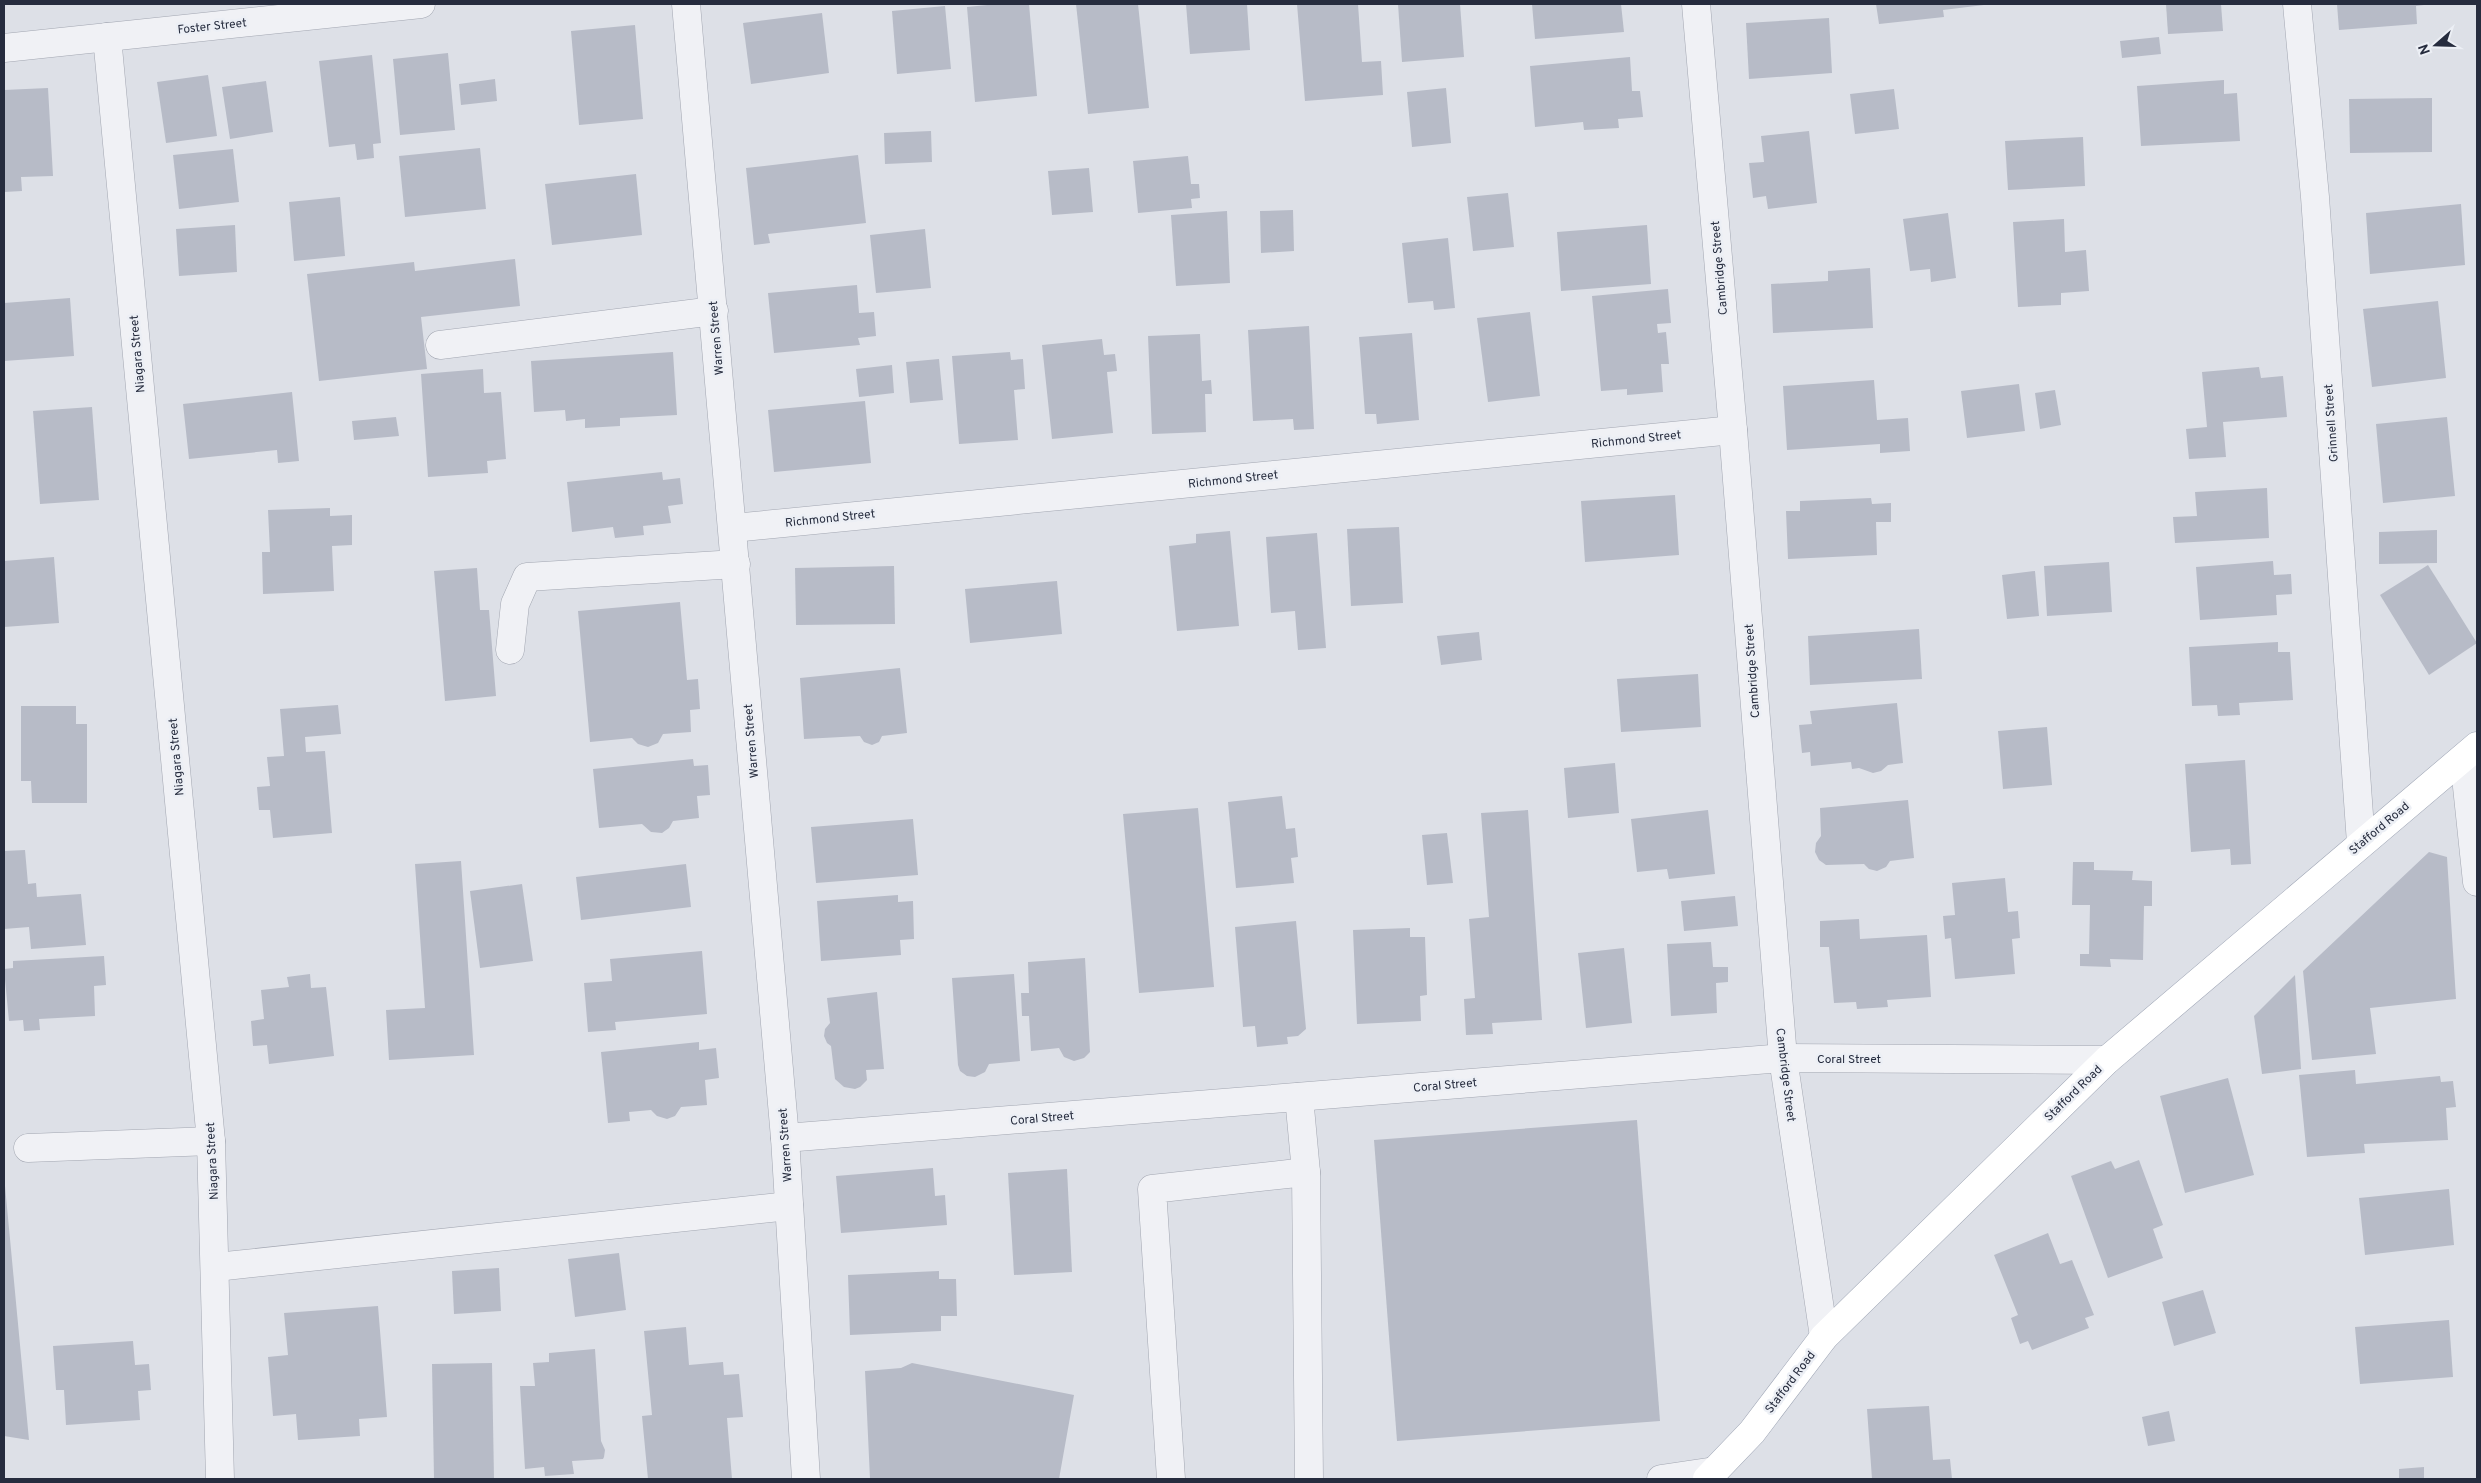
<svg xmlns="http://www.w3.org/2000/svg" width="2481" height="1483" font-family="Overpass,sans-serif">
	<rect width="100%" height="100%" fill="#dde0e7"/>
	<g fill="#b7bbc7">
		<path d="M 997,4 L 1029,4 L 1037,96 L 975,102 L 967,7 Z"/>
		<path d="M 1076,4 L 1138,4 L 1149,108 L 1088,114 Z"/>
		<path d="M 1186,4 L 1247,4 L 1250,50 L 1190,54 Z"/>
		<path d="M 1297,4 L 1358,4 L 1362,62 L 1381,61 L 1383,95 L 1305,101 Z"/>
		<path d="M 1398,4 L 1460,4 L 1464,57 L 1402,62 Z"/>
		<path d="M 1532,4 L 1621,4 L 1624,32 L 1535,39 Z"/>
		<path d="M 1876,4 L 1984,4 L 1984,5 L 1943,10 L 1944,17 L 1879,24 Z"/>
		<path d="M 2166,4 L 2221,4 L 2223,31 L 2168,34 Z"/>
		<path d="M 2337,4 L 2424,4 L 2424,5 L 2416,6 L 2417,24 L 2339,30 Z"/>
		<path d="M 945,6 L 951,69 L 897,74 L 892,11 Z"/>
		<path d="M 822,13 L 829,73 L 751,84 L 743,23 Z"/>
		<path d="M 1829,18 L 1832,73 L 1749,79 L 1746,23 Z"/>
		<path d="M 635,25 L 643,119 L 579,125 L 571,31 Z"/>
		<path d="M 2159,37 L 2161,54 L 2122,58 L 2120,41 Z"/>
		<path d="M 448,53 L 455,130 L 400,135 L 393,59 Z"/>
		<path d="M 372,55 L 381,143 L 373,144 L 374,158 L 357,160 L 355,144 L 329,147 L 319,61 Z"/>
		<path d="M 1630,57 L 1632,91 L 1640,91 L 1643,117 L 1618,119 L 1619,128 L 1584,130 L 1583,122 L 1535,127 L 1530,66 Z"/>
		<path d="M 208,75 L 217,136 L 166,143 L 157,82 Z"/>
		<path d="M 495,79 L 497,101 L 461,105 L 459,84 Z"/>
		<path d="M 2224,80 L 2224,94 L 2237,93 L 2240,141 L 2141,146 L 2137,86 Z"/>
		<path d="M 266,81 L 273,132 L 230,139 L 222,87 Z"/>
		<path d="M 48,88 L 53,176 L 21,177 L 22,191 L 4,192 L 4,90 Z"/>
		<path d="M 1446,88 L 1451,143 L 1412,147 L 1407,92 Z"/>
		<path d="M 1894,89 L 1899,129 L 1855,134 L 1850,94 Z"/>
		<path d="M 2432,98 L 2432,152 L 2350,153 L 2349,99 Z"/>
		<path d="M 931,131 L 932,162 L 885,164 L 884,133 Z"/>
		<path d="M 1809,131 L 1817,203 L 1768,209 L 1766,196 L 1753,198 L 1749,163 L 1764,162 L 1761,136 Z"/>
		<path d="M 2083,137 L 2085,186 L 2008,190 L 2005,141 Z"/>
		<path d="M 480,148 L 486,209 L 405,217 L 399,156 Z"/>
		<path d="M 233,149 L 239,202 L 179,209 L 173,155 Z"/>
		<path d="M 858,155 L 866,223 L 768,234 L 770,243 L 754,245 L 746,168 Z"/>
		<path d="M 1188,156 L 1191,184 L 1199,184 L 1200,198 L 1191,199 L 1192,208 L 1138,213 L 1133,161 Z"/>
		<path d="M 1089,168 L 1093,212 L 1052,215 L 1048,171 Z"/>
		<path d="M 636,174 L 642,235 L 552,245 L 545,184 Z"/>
		<path d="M 1508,193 L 1514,247 L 1473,251 L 1467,197 Z"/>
		<path d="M 340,197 L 345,256 L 294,261 L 289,202 Z"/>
		<path d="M 2461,204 L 2465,265 L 2370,274 L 2366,213 Z"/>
		<path d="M 1293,210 L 1294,251 L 1261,253 L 1260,211 Z"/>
		<path d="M 1227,211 L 1230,283 L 1176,286 L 1171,215 Z"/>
		<path d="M 1948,213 L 1956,278 L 1931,282 L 1930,269 L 1910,271 L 1903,219 Z"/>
		<path d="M 2064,219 L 2065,252 L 2086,250 L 2089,291 L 2061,293 L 2061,305 L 2018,307 L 2013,222 Z"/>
		<path d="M 235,225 L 237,272 L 179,276 L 176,229 Z"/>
		<path d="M 1647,225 L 1651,284 L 1561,291 L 1557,232 Z"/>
		<path d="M 925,229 L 931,288 L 876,293 L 870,235 Z"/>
		<path d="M 1448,238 L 1455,308 L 1434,310 L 1433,301 L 1408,303 L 1402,243 Z"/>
		<path d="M 515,259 L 520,306 L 421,317 L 427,369 L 319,381 L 307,274 L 414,262 L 415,271 Z"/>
		<path d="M 1870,268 L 1873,328 L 1773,333 L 1771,284 L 1828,281 L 1828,271 Z"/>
		<path d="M 857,285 L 859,313 L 874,312 L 876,336 L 858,338 L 860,345 L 774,353 L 768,293 Z"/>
		<path d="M 1668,289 L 1671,323 L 1657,324 L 1658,333 L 1666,332 L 1669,364 L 1661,364 L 1663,392 L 1627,395 L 1627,389 L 1601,391 L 1592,296 Z"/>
		<path d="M 70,298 L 74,356 L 4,361 L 4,303 Z"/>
		<path d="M 2438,301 L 2446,378 L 2372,387 L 2363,309 Z"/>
		<path d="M 1530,312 L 1540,396 L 1488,402 L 1477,318 Z"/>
		<path d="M 1309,326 L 1314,429 L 1294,430 L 1293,419 L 1253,421 L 1248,330 Z"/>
		<path d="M 1412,333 L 1419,420 L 1377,424 L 1376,414 L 1365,414 L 1359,337 Z"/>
		<path d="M 1200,334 L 1202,381 L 1211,380 L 1212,394 L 1205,394 L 1206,432 L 1152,434 L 1148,336 Z"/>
		<path d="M 1102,339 L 1104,355 L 1115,354 L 1117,371 L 1107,372 L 1113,433 L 1052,439 L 1042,345 Z"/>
		<path d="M 673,352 L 677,415 L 620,418 L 620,426 L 585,428 L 585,419 L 566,421 L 565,410 L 534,412 L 531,361 Z"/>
		<path d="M 1010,352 L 1011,360 L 1023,359 L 1025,389 L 1014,390 L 1018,440 L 959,444 L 952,356 Z"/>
		<path d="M 939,359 L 943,400 L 910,403 L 906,362 Z"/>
		<path d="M 892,365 L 894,393 L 859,397 L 856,369 Z"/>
		<path d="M 2259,367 L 2261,378 L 2283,376 L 2287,417 L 2223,422 L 2226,457 L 2189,459 L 2186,429 L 2207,427 L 2202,372 Z"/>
		<path d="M 483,369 L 484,393 L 501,392 L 506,459 L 487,461 L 488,473 L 428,477 L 421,374 Z"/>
		<path d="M 1874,380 L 1877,420 L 1908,418 L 1910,451 L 1880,453 L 1880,444 L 1787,450 L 1783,386 Z"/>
		<path d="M 2019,384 L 2025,431 L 1967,438 L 1961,391 Z"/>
		<path d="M 2055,390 L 2061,425 L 2040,429 L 2035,393 Z"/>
		<path d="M 292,392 L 299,461 L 278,463 L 277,450 L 189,459 L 183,404 Z"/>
		<path d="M 865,401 L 871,463 L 774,472 L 768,410 Z"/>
		<path d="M 92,407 L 99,500 L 40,504 L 33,411 Z"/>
		<path d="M 396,417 L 399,436 L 354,440 L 352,421 Z"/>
		<path d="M 2447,417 L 2455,496 L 2383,503 L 2376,424 Z"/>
		<path d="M 662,472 L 663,480 L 680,478 L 683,504 L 668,506 L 671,523 L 643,526 L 644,535 L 615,538 L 613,527 L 572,532 L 567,482 Z"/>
		<path d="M 2267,488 L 2269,538 L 2175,543 L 2173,517 L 2197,516 L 2195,492 Z"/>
		<path d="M 1675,495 L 1679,555 L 1585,562 L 1581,501 Z"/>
		<path d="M 1871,498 L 1872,504 L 1891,503 L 1891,522 L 1876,522 L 1877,555 L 1788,559 L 1786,511 L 1800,511 L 1800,501 Z"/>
		<path d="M 330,508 L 330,516 L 352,515 L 352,545 L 332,546 L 334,591 L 263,594 L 262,552 L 270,552 L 268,510 Z"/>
		<path d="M 1399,527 L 1403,603 L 1351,606 L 1347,529 Z"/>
		<path d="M 2437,530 L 2437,563 L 2379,564 L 2379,532 Z"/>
		<path d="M 1230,531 L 1239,626 L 1177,631 L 1169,546 L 1196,543 L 1196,534 Z"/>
		<path d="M 1317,533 L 1326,648 L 1298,650 L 1295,611 L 1271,613 L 1266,537 Z"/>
		<path d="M 54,557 L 59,623 L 4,627 L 4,561 Z"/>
		<path d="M 2273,561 L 2274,575 L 2291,574 L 2292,594 L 2276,595 L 2277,615 L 2200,620 L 2196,567 Z"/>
		<path d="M 2109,562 L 2112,612 L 2047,616 L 2044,566 Z"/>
		<path d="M 2428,565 L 2477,643 L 2429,675 L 2380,595 Z"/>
		<path d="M 894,566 L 895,624 L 796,625 L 795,568 Z"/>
		<path d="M 477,568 L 480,610 L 489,610 L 496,696 L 445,701 L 434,571 Z"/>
		<path d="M 2035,571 L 2039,616 L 2007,619 L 2002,575 Z"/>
		<path d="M 1057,581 L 1062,634 L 970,643 L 965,589 Z"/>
		<path d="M 680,602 L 687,680 L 698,679 L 700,709 L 690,710 L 691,732 L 663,734 L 658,743 L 648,747 L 638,744 L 632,738 L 590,742 L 578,611 Z"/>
		<path d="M 1919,629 L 1922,679 L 1810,685 L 1808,636 Z"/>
		<path d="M 1479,632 L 1482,660 L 1441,665 L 1437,636 Z"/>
		<path d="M 2278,642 L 2278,652 L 2290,652 L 2293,700 L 2239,703 L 2240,715 L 2218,716 L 2217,705 L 2192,706 L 2189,647 Z"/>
		<path d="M 900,668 L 907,733 L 882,736 L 879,742 L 872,745 L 864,742 L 860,736 L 804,739 L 800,678 Z"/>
		<path d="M 1698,674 L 1701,727 L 1621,732 L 1617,679 Z"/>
		<path d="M 1897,703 L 1903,763 L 1888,765 L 1881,771 L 1873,773 L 1859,768 L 1852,769 L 1851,762 L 1811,766 L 1810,752 L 1802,753 L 1799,725 L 1812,724 L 1810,711 Z"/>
		<path d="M 338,705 L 341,734 L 305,737 L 306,752 L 325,751 L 332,833 L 273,838 L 270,810 L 259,810 L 257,787 L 270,786 L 267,757 L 284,756 L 280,709 Z"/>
		<path d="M 21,706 L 76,706 L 76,724 L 87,724 L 87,803 L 32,803 L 31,781 L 21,781 Z"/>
		<path d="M 2047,727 L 2052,785 L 2003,789 L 1998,731 Z"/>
		<path d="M 693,759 L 694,766 L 708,765 L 710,795 L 697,796 L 699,818 L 673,821 L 669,828 L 662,833 L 651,832 L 642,824 L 599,828 L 593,769 Z"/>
		<path d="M 2245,760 L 2251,864 L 2231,865 L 2230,849 L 2191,852 L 2185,764 Z"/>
		<path d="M 1615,763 L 1619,813 L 1568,818 L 1564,768 Z"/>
		<path d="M 1282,796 L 1286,829 L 1295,828 L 1298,857 L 1291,858 L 1294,883 L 1236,888 L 1228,802 Z"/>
		<path d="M 1908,800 L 1914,858 L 1890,861 L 1886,867 L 1877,871 L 1869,869 L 1864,864 L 1826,865 L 1819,860 L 1815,852 L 1816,843 L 1821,836 L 1820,808 Z"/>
		<path d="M 1198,808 L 1214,987 L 1139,993 L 1123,814 Z"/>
		<path d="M 1528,810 L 1542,1020 L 1492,1023 L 1493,1034 L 1466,1035 L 1464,999 L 1475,998 L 1469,919 L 1489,917 L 1481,813 Z"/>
		<path d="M 1708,810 L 1715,874 L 1669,879 L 1667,869 L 1637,872 L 1631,819 Z"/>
		<path d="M 913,819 L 918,875 L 816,883 L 811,827 Z"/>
		<path d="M 1447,833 L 1453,883 L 1427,885 L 1422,835 Z"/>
		<path d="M 25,850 L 28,884 L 36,883 L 37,897 L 81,894 L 86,945 L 31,949 L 29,927 L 4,929 L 4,851 Z"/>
		<path d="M 2429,852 L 2447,857 L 2456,999 L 2370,1008 L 2376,1054 L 2312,1060 L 2303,971 Z"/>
		<path d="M 461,861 L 474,1055 L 389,1060 L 386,1010 L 425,1008 L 415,864 Z"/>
		<path d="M 2073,862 L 2094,862 L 2094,870 L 2133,871 L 2132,880 L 2152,881 L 2152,906 L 2144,906 L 2143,960 L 2110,959 L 2111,967 L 2080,966 L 2080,954 L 2089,954 L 2090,905 L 2072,905 Z"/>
		<path d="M 686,864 L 691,907 L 581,920 L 576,877 Z"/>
		<path d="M 2005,878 L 2008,912 L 2018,911 L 2020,938 L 2012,939 L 2015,974 L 1955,979 L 1951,938 L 1945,939 L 1943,916 L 1955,915 L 1952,883 Z"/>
		<path d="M 522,884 L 533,961 L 480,968 L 470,891 Z"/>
		<path d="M 898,895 L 898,902 L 913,901 L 914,939 L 900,940 L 901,955 L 821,961 L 817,901 Z"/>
		<path d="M 1735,896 L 1738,926 L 1684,931 L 1681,901 Z"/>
		<path d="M 1859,919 L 1860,939 L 1927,935 L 1931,997 L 1887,1000 L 1888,1007 L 1857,1009 L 1856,1002 L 1834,1003 L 1829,947 L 1820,947 L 1820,921 Z"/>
		<path d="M 1296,921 L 1306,1029 L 1298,1036 L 1287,1037 L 1288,1044 L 1257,1047 L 1255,1026 L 1243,1027 L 1235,927 Z"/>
		<path d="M 1410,928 L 1410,937 L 1425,937 L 1427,995 L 1420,996 L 1421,1021 L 1357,1024 L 1353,930 Z"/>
		<path d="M 1711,942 L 1713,967 L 1728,967 L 1728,982 L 1716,983 L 1717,1013 L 1671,1016 L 1667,944 Z"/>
		<path d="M 1624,948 L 1632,1023 L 1586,1028 L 1578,953 Z"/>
		<path d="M 702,951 L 707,1014 L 615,1022 L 616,1030 L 588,1032 L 584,983 L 612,981 L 610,959 Z"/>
		<path d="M 104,956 L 106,985 L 94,986 L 95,1016 L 39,1019 L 40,1030 L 24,1031 L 23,1020 L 9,1021 L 4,969 L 13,968 L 13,961 Z"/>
		<path d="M 1085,958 L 1090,1052 L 1084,1058 L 1074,1061 L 1064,1057 L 1059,1048 L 1031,1051 L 1029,1016 L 1022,1016 L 1021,993 L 1029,993 L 1028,962 Z"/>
		<path d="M 310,974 L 311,988 L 326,987 L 334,1056 L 269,1064 L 267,1045 L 253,1046 L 251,1021 L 264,1019 L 261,990 L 289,987 L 287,977 Z"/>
		<path d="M 1014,974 L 1020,1061 L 989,1064 L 985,1072 L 975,1077 L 967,1076 L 960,1071 L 958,1065 L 952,978 Z"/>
		<path d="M 2295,975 L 2301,1069 L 2262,1074 L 2254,1016 Z"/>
		<path d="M 877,992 L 884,1069 L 866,1070 L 867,1080 L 860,1087 L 855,1089 L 844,1087 L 835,1079 L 831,1046 L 827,1043 L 824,1036 L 825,1029 L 830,1023 L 827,998 Z"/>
		<path d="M 699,1042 L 699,1050 L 716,1048 L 719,1078 L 705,1080 L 707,1105 L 681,1107 L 675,1116 L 667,1119 L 657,1116 L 651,1110 L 629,1112 L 630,1121 L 608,1123 L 601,1052 Z"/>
		<path d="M 2355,1070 L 2356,1084 L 2440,1076 L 2441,1082 L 2453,1081 L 2456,1107 L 2446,1108 L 2448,1140 L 2364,1144 L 2365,1153 L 2307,1157 L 2299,1075 Z"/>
		<path d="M 2228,1078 L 2254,1175 L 2185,1193 L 2160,1096 Z"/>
		<path d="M 1637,1120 L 1660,1421 L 1397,1441 L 1374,1140 Z"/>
		<path d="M 2139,1160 L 2163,1225 L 2153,1229 L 2163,1258 L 2108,1278 L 2071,1176 L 2111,1161 L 2115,1169 Z"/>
		<path d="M 933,1168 L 935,1196 L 945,1195 L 947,1225 L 841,1233 L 836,1176 Z"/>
		<path d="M 1067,1169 L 1072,1272 L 1014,1275 L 1008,1173 Z"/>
		<path d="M 4,1186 L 5,1186 L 29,1440 L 4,1436 Z"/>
		<path d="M 2449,1189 L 2454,1245 L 2365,1255 L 2359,1198 Z"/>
		<path d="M 2048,1233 L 2060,1264 L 2072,1260 L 2094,1315 L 2085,1318 L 2089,1328 L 2032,1350 L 2028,1341 L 2020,1344 L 2011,1318 L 2018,1315 L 1994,1255 Z"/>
		<path d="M 619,1253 L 626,1310 L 575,1317 L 568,1259 Z"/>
		<path d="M 499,1268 L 501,1311 L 454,1314 L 452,1271 Z"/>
		<path d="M 939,1271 L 939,1279 L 956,1279 L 957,1316 L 941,1316 L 941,1331 L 850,1335 L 848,1275 Z"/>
		<path d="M 2203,1290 L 2216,1333 L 2174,1346 L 2162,1302 Z"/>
		<path d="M 378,1306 L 387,1417 L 359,1419 L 360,1436 L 298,1440 L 296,1414 L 273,1416 L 268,1357 L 288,1355 L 284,1313 Z"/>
		<path d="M 2449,1320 L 2453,1377 L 2360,1384 L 2355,1327 Z"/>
		<path d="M 686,1327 L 689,1365 L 723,1362 L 724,1375 L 739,1374 L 743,1417 L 727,1418 L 732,1479 L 648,1479 L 642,1416 L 652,1415 L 644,1331 Z"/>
		<path d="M 133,1341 L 135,1365 L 149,1364 L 151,1390 L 138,1391 L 140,1420 L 66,1425 L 64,1390 L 56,1390 L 53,1346 Z"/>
		<path d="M 595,1349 L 601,1441 L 605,1450 L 604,1457 L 603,1459 L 572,1461 L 574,1474 L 545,1476 L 544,1467 L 525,1469 L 520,1386 L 535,1386 L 533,1363 L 549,1362 L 549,1353 Z"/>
		<path d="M 492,1363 L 494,1479 L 434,1479 L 432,1364 Z"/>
		<path d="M 912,1363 L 1074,1395 L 1059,1479 L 870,1479 L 865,1371 L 901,1368 Z"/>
		<path d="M 1929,1406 L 1933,1460 L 1950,1459 L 1952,1479 L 1872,1479 L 1867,1409 Z"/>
		<path d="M 2169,1411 L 2175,1441 L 2148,1446 L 2142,1417 Z"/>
		<path d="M 2424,1467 L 2424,1479 L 2399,1479 L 2399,1469 Z"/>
	</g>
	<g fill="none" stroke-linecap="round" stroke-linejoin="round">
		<g stroke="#a2a6b1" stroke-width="29">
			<g id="minor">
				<path d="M 686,4 L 785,1138 L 806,1479"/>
				<path d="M 1696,4 L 1733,430 L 1783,1058 L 1824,1337"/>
				<path d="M 2297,4 L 2315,197 L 2361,843"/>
				<path d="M 107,37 L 211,1141 L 220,1479"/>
				<path d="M 4,48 L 421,4"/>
				<path d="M 440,345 L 714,311"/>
				<path d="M 733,528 L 1733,430"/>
				<path d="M 510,650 L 515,604 L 527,577 L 736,564"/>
				<path d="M 2464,758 L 2477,882"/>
				<path d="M 785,1138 L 1783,1058 L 2107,1060"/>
				<path d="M 28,1148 L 211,1141"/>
				<path d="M 1306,1172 L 1309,1479"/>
				<path d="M 216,1267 L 789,1206"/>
				<path d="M 1171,1479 L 1152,1189 L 1306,1172 L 1299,1097"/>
				<path d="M 1661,1479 L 1715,1471"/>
			</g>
		</g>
		<g stroke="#9ca3b3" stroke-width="29">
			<path id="major" d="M 1707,1479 L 1752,1432 L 1824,1337 L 2107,1060 L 2477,746"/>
		</g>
		<use href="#minor" stroke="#f0f1f5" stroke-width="28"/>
		<use href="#major" stroke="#fff" stroke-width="28"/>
	</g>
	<g text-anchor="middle" stroke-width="5" stroke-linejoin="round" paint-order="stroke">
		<g font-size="12" fill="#262c3e" stroke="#eceff5">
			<text transform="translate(212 26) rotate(-6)" y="4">Foster Street</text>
			<text transform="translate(1719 268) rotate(-95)" y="4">Cambridge Street</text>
			<text transform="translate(716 338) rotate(-95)" y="4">Warren Street</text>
			<text transform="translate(137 354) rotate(-95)" y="4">Niagara Street</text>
			<text transform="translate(2331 423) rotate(-94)" y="4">Grinnell Street</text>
			<text transform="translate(1636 439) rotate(-6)" y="4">Richmond Street</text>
			<text transform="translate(1233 479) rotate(-6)" y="4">Richmond Street</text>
			<text transform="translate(830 518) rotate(-6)" y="4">Richmond Street</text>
			<text transform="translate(1752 671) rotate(-94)" y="4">Cambridge Street</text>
			<text transform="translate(751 741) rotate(-95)" y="4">Warren Street</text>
			<text transform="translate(176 757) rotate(-95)" y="4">Niagara Street</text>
			<text transform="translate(2379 828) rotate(-40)" y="4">Stafford Road</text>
			<text x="1849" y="1063">Coral Street</text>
			<text transform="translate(1786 1075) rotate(83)" y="4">Cambridge Street</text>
			<text transform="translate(1445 1085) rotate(-5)" y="4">Coral Street</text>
			<text transform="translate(2073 1093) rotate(-44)" y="4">Stafford Road</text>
			<text transform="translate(1042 1118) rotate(-5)" y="4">Coral Street</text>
			<text transform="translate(785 1145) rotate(-94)" y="4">Warren Street</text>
			<text transform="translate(212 1161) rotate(-93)" y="4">Niagara Street</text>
			<text transform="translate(1790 1382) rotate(-53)" y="4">Stafford Road</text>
		</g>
	</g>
	<rect width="2481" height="1483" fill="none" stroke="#262c3e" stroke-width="10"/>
	<g transform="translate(2436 45) rotate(250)" stroke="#eceff5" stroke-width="4" paint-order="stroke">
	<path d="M0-4L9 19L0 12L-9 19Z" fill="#262c3e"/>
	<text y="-8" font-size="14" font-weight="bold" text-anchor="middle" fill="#262c3e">N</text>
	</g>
</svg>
